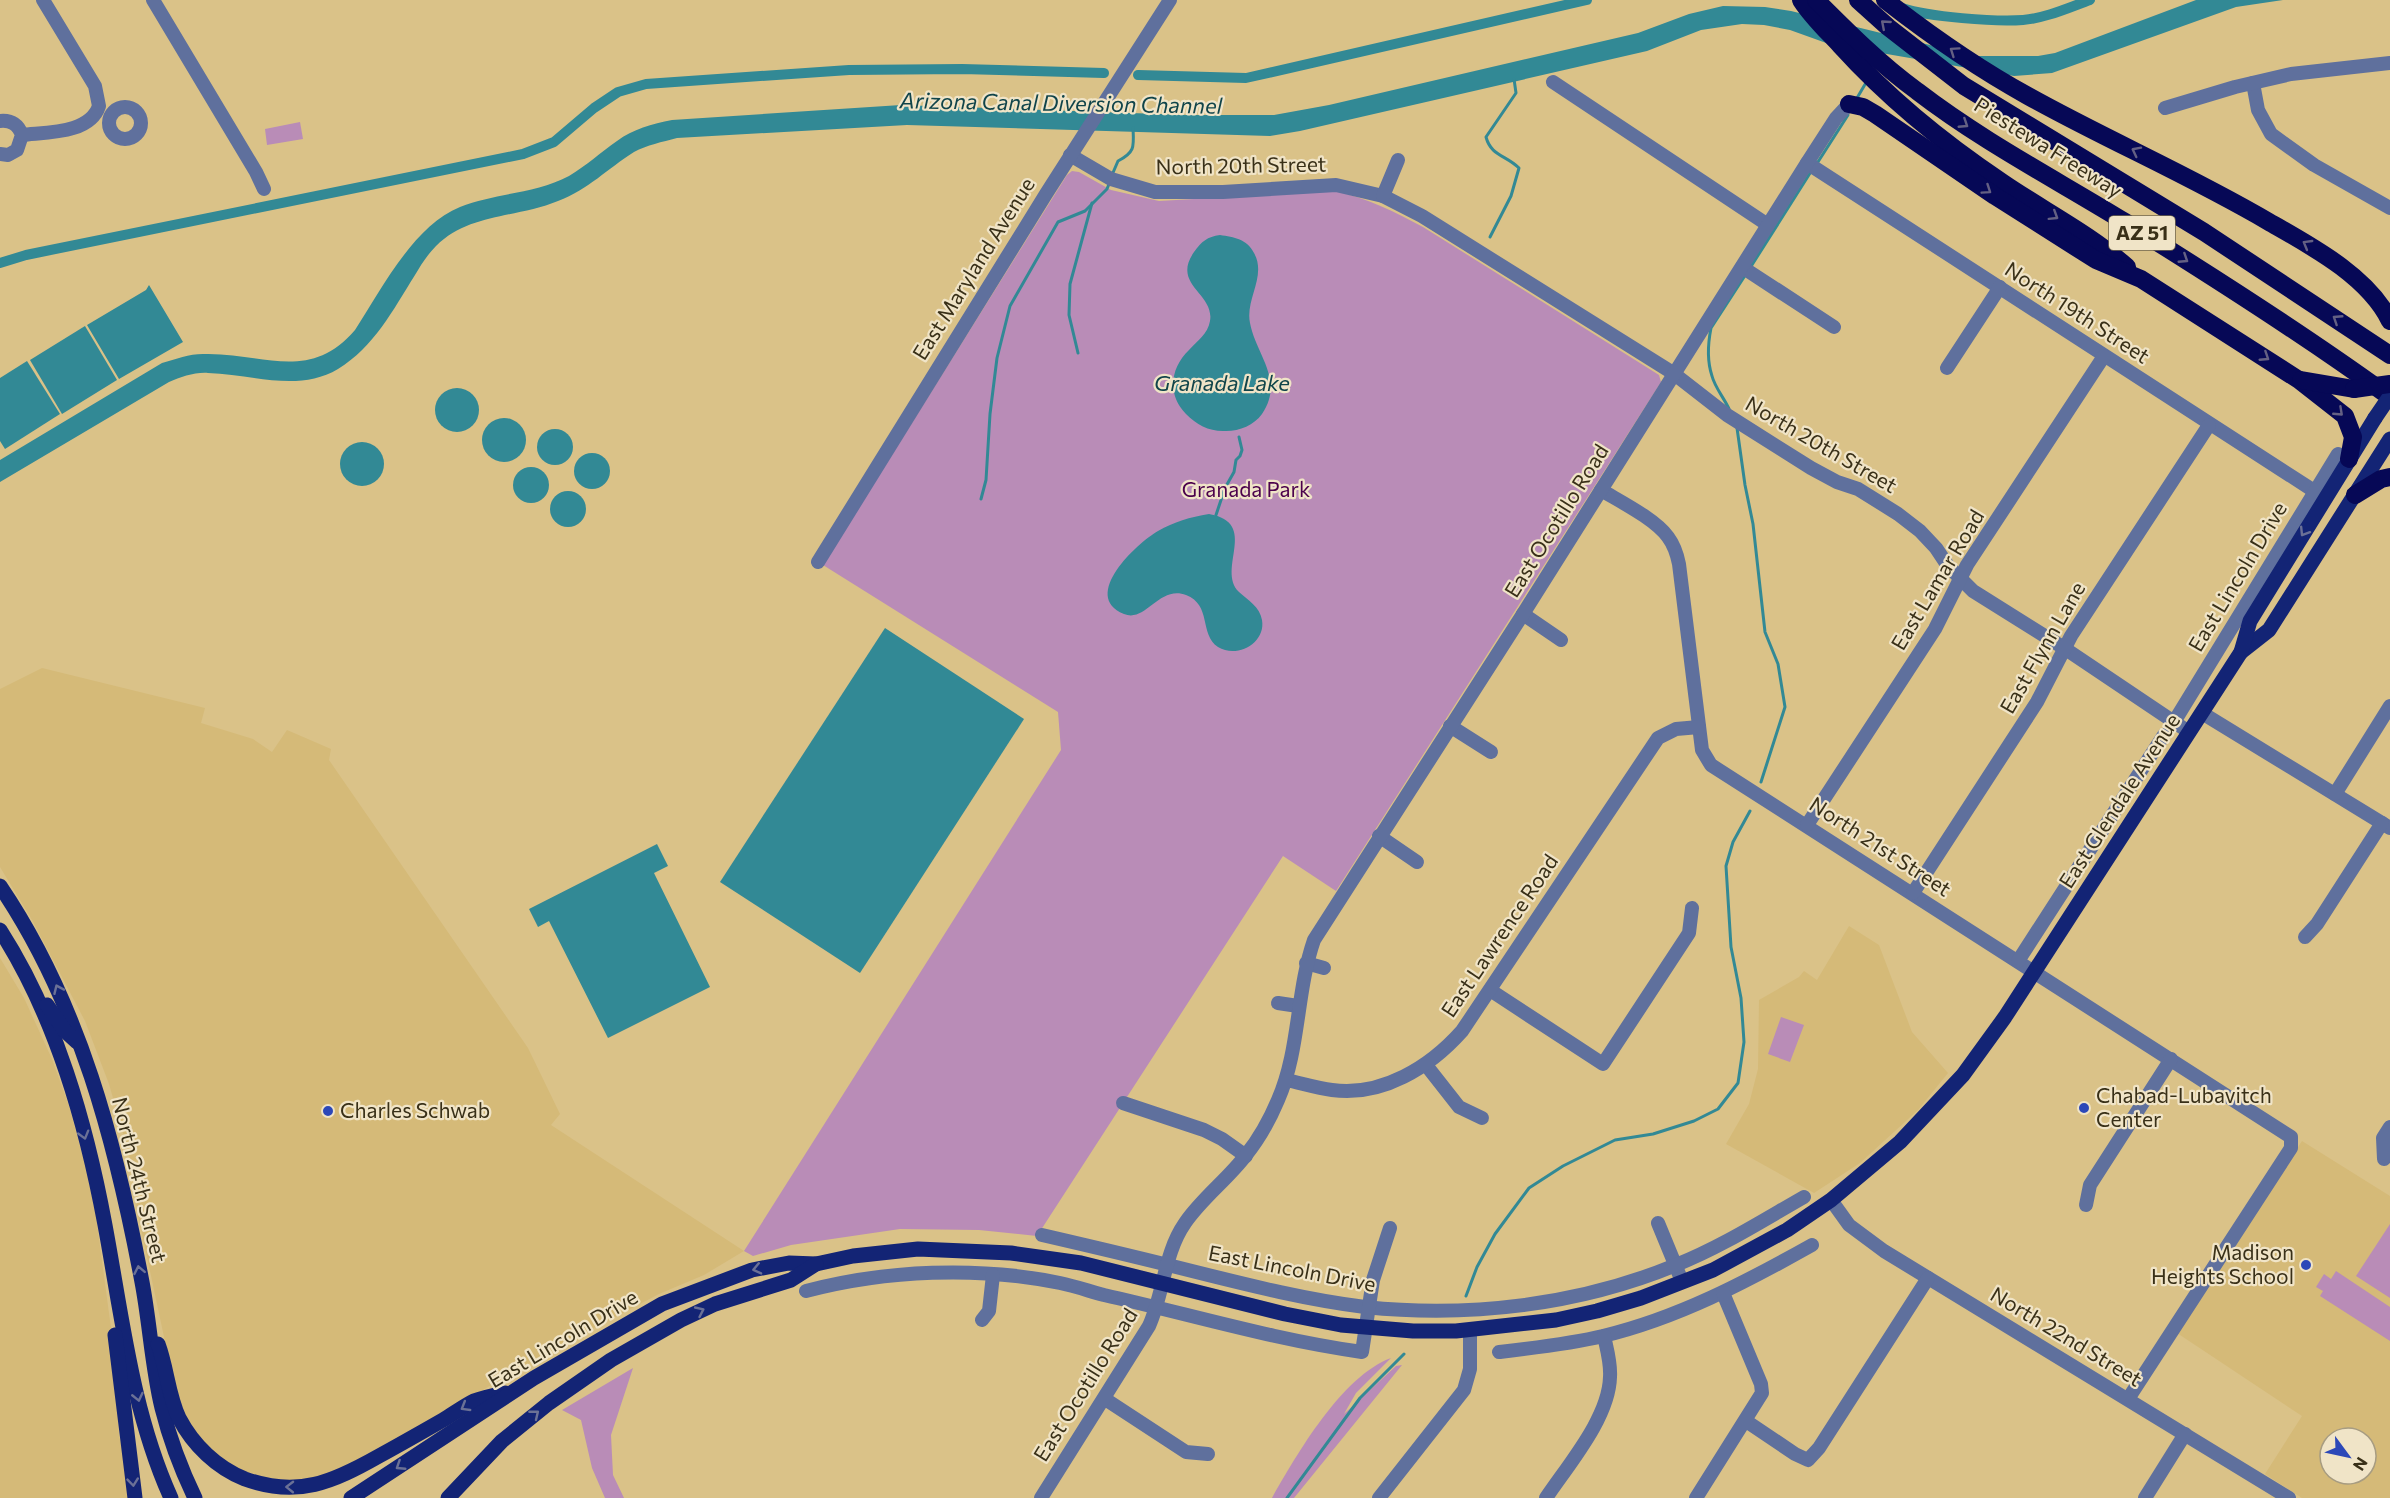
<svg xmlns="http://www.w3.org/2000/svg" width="2390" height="1498" font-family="Commissioner,sans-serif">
	<rect width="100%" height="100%" fill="#dac288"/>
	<g fill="#d5ba78" fill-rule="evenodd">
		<path d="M 42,668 L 205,708 L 201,723 L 253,739 L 272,752 L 287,730 L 331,749 L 329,760 L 528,1048 L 560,1114 L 551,1125 L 744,1251 L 704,1275 L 659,1294 L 573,1339 L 493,1384 L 353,1467 L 299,1483 L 247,1475 L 223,1462 L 201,1443 L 186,1420 L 177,1398 L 137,1210 L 131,1161 L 109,1084 L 85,1021 L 32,920 L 0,867 L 0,689 Z"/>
		<path d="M 1849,926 L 1879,945 L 1912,1032 L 1948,1073 L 1918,1110 L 1860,1163 L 1814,1193 L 1726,1144 L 1749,1104 L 1758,1069 L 1759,1000 L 1799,977 L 1804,971 L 1817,980 Z"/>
		<path d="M 0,958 L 24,998 L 52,1059 L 69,1106 L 86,1168 L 96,1216 L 115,1358 L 119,1436 L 124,1453 L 129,1498 L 0,1498 Z"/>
		<path d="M 2302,1141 L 2390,1196 L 2390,1498 L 2302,1498 L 2265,1474 L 2302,1416 L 2177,1333 ZM 2330,1438 L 2366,1438 L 2366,1474 L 2330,1474 Z"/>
	</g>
	<g fill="#b98cb7">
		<path d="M 300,122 L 303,139 L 267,145 L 265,129 Z"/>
		<path d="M 1072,171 L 1079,172 L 1111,190 L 1159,201 L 1335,191 C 1367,198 1395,212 1423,227 L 1659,375 L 1661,382 L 1336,891 L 1283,856 L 1037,1236 L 979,1230 L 900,1229 L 791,1245 L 753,1256 L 744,1251 L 1061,750 L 1058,712 L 823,565 L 1067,175 Z"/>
		<path d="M 1781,1017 L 1804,1025 L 1790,1062 L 1768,1054 Z"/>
		<path d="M 2390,1224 L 2390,1298 L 2356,1276 Z"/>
		<path d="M 2336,1271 L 2390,1307 L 2390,1341 L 2320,1296 L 2323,1291 L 2316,1287 L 2324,1274 L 2331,1279 Z"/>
		<path d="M 1391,1358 L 1356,1393 L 1344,1414 L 1396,1366 L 1402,1365 L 1294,1498 L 1272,1498 C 1297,1454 1342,1376 1391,1358 Z"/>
		<path d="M 633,1368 L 611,1435 L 613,1475 L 624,1498 L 605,1498 L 592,1468 L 581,1420 L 562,1410 Z"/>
	</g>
	<g fill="#328995">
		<path d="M 2196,0 L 2283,0 L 2236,7 L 2052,73 L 2014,76 L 1829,44 L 1790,30 L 1764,25 L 1742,24 L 1701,30 L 1647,51 L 1300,131 L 1270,136 L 907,125 L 677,138 C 662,142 647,145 634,152 C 607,169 589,189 558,201 C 517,218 469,213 436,246 C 427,255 421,265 415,275 C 393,310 374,347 338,369 C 298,393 251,374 208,373 C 195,372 181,377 169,382 L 0,482 L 0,460 L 162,363 C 176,359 189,354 203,354 C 261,352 309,384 355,330 C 381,290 414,225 460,207 C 495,193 535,194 569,176 C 586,166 601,152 617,141 C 633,129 652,124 672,120 L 901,105 L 1188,115 L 1274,115 L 1329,105 L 1638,33 L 1689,14 L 1723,6 L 1765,7 L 1791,11 L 1975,56 L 2038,56 L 2055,53 Z"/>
		<path d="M 1220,235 C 1234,237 1247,239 1254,253 C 1267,276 1245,299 1250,323 C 1256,355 1285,380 1262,414 C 1254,425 1240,431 1226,431 C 1210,432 1197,425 1186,414 C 1167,395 1170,368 1189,350 C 1197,341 1208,334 1210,321 C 1215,293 1171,285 1194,252 C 1202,241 1207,237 1220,235 Z"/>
		<path d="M 149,285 L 183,342 L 119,379 L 87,325 L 146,290 Z"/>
		<path d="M 85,326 L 117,380 L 62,414 L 30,360 Z"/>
		<path d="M 27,361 L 60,414 L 5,449 L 0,441 L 0,378 Z"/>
		<circle cx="457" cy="410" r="22"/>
		<circle cx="504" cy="440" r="22"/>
		<circle cx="555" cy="447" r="18"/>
		<circle cx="362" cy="464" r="22"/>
		<circle cx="592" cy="471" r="18"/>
		<circle cx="531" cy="485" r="18"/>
		<circle cx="568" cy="509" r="18"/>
		<path d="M 1209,514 C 1260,523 1216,569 1239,592 C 1248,600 1260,607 1262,620 C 1266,643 1237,659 1218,647 C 1199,634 1212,605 1186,595 C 1159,585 1146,623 1124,614 C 1080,596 1137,543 1158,531 C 1174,522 1190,517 1209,514 Z"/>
		<path d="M 885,628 L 1024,719 L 860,973 L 720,882 Z"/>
		<path d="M 657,844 L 668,866 L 654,873 L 710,987 L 608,1038 L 549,921 L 538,927 L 529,909 Z"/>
	</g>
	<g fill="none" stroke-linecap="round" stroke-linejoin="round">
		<g stroke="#328995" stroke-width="3">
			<path d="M 1857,98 L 1867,81"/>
			<path d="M 1816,165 L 1848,115"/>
			<path d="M 1112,175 L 1118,161 C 1135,152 1134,147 1133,128"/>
			<path d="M 1490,237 L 1511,196 L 1519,168 C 1506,155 1491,156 1486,137 L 1516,93 L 1514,79"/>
			<path d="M 1750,268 L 1812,170"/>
			<path d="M 1078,353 L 1069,315 L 1070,284 L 1092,203"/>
			<path d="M 1730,411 C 1725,399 1715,388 1712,376 C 1707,361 1708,343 1711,328 L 1746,274"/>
			<path d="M 1737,428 L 1745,485 L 1753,524 L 1765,632 L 1778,664 L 1785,707 L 1761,782"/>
			<path d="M 981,499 L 986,480 L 990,414 L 997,358 L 1010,306 L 1058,222 L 1085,211 L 1107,189 L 1109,184"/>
			<path d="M 1216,515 L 1225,488 L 1234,472 L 1236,460 L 1240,456 L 1242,450 L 1239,437"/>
			<path d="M 1466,1296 L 1477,1267 L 1495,1234 L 1529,1188 L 1563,1166 L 1615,1140 L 1653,1134 L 1694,1121 L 1718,1109 L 1738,1083 L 1744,1042 L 1741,998 L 1731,947 L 1726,866 L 1733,842 L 1750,811"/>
			<path d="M 1287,1498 L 1360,1398 L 1404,1354"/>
		</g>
		<g stroke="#328995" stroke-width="10">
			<path d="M 1902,8 C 1929,17 1995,22 2023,20 C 2046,18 2068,8 2090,0"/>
			<path d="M 1138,75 L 1246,78 L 1587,0"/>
			<path d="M 0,263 L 26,255 L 523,154 L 554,142 L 594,108 L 618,92 L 646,84 L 849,70 L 962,69 L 1104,73"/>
		</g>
		<g stroke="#5f709d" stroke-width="14">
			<path d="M 153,0 L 256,172 L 264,189"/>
			<path d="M 1553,82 L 1768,225"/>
			<path d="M 2253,83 L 2258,110 L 2271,134 L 2314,165 L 2390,208"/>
			<circle cx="125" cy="123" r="16"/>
			<path d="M 2165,108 L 2235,87 L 2291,74 L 2390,63"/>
			<path d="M 0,121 C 11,120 18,124 22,135 L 17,150 L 8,155 L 0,154"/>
			<path d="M 22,135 C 46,132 90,134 99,106 L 95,86 L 43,0"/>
			<path d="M 1070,155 L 1111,179 L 1155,192 L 1223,192 L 1336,185 L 1383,196 L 1422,216 L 1673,373 L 1727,415 L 1811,468 L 1837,482 L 1858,489 L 1898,514 L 1920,531 L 1936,548 L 1948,566 L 1973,591 L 2064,648 L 2189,732"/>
			<path d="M 1807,163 L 2325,498"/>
			<path d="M 1383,196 L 1398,160"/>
			<path d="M 1742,267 L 1834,327"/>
			<path d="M 1947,368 L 2000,287"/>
			<path d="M 1601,490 C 1621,502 1655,519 1668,537 C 1674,545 1677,554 1679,564 L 1702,750 L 1711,765 L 2291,1137 L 2291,1148 L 2128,1399"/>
			<path d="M 818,562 L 1046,194 L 1170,0"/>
			<path d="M 1523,614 L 1561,640"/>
			<path d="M 2202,713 L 2390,828"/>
			<path d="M 2174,722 L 2338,454"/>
			<path d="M 1450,726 L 1491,752"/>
			<path d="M 2335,794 L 2390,706"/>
			<path d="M 1807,825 L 1935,629 L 1967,565 L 2104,356"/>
			<path d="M 1379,836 L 1417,862"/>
			<path d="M 1913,893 L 2037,702 L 2071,636 L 2209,425"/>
			<path d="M 2305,937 L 2317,924 L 2382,823"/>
			<path d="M 2018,961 L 2164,735"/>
			<path d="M 1306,963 L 1324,968"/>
			<path d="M 1490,990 L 1603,1064 L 1689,933 L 1692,908"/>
			<path d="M 1278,1003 L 1298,1006"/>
			<path d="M 1426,1065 L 1459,1107 L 1482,1118"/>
			<path d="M 1286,1080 C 1301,1083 1316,1088 1332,1090 C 1382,1097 1430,1067 1462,1031 L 1658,738 L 1676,729 L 1699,727"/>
			<path d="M 1123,1103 L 1204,1130 L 1222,1139 L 1246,1156"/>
			<path d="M 2384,1159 L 2383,1138 L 2390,1127"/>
			<path d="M 1831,1200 L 1849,1225 L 1884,1251 L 2289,1498"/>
			<path d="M 2086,1205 L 2090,1185 L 2171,1059"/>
			<path d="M 1658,1223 L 1679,1274"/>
			<path d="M 1042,1235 C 1094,1247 1145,1259 1196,1272 C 1252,1286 1308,1300 1365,1307 C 1469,1318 1579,1305 1676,1265 C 1721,1247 1762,1221 1804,1197"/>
			<path d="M 806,1291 C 886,1270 978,1266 1060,1283 C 1075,1286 1089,1291 1104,1295 C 1189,1314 1275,1340 1362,1352 L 1373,1280 L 1390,1228"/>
			<path d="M 982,1320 L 989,1311 L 993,1275"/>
			<path d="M 1499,1352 C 1534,1348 1570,1344 1603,1336 C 1678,1318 1746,1282 1812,1245"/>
			<path d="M 1105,1399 L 1186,1452 L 1208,1454"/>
			<path d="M 1746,1421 L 1795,1454 L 1808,1460 L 1819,1448 L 1928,1278"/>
			<path d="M 1041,1498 L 1149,1326 C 1164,1293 1164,1253 1185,1223 C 1202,1198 1228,1179 1246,1155 C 1259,1139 1270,1119 1278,1100 C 1300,1050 1296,992 1314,940 L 1523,614 L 1807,163 L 1836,118 L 1849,104"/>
			<path d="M 1379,1498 L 1464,1390 L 1470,1369 L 1470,1330"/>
			<path d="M 1546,1498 C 1568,1465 1609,1418 1610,1377 C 1611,1363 1607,1350 1604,1336"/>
			<path d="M 1696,1498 L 1762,1393 L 1761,1384 L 1723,1293"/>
			<path d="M 2145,1498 L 2185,1434"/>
		</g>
		<g stroke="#132475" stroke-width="15">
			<path d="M 2241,652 L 2269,630 L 2390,439"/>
			<path d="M 0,886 C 80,1004 116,1144 142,1282 C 150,1324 152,1367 162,1408 C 170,1440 181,1469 195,1498"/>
			<path d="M 0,930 C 56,1017 86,1123 105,1225 C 122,1316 132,1412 171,1498"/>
			<path d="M 47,1005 L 65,1031 L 77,1042"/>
			<path d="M 115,1335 L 135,1498"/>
			<path d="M 158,1344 C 167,1368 168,1395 179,1418 C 193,1445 217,1468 245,1479 C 298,1498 333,1482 379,1456 C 401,1444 422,1432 443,1420 C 453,1414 464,1406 474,1401 C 484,1397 495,1395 505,1393"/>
			<path d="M 351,1498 L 534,1378 L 662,1304 L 752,1270 L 789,1263 L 816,1264 L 853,1256 L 918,1249 L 1011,1253 L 1081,1263 L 1285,1314 L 1341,1325 L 1413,1331 L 1456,1331 L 1556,1320 L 1597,1311 L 1641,1298 L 1713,1270 L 1787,1230 L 1831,1200 L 1900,1142 L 1963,1075 L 2005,1017 L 2241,652 L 2250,621 L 2375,418"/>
			<path d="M 448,1498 L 502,1441 L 549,1403 L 611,1360 L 681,1320 L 715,1304 L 791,1280 L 816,1264"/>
		</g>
		<g stroke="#060856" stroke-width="18">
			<path d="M 1801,0 C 1812,17 1826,30 1840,45 C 1888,98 1943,143 2003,183 C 2044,211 2090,234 2127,267"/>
			<path d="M 1816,0 C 1848,32 1880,64 1917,91 C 1982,141 2055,179 2125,222 C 2212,276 2300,332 2383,392"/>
			<path d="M 1858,0 L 1888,27 L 1964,86 L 2204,232 L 2390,355"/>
			<path d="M 1885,0 C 1930,35 1977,68 2028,96 C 2107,140 2191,176 2269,222 C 2311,246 2368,276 2390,321"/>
			<path d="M 1849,104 L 1863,107 L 1875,114 L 1995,196 L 2096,260 L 2141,279 L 2299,380 L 2345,416 L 2353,437 L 2349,459"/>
			<path d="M 2301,380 L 2354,389"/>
			<path d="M 2355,495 L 2381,479 L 2390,477"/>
		</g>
		<path stroke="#132475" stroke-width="15" d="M 2375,418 L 2390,396"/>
		<path stroke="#060856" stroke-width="18" d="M 2354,389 L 2390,384"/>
	</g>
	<defs><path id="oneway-chevron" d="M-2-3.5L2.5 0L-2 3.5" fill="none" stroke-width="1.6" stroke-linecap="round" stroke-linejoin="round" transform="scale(1.5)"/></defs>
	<g stroke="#646083">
		<use href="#oneway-chevron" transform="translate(1885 24) rotate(-139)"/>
		<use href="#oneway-chevron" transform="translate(1954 51) rotate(-145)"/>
		<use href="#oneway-chevron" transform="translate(1964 124) rotate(33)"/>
		<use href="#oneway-chevron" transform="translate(2136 151) rotate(-153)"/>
		<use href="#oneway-chevron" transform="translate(1987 190) rotate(34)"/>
		<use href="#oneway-chevron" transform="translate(2054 216) rotate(32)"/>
		<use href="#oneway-chevron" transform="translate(2307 244) rotate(-150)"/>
		<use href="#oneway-chevron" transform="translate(2184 259) rotate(33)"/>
		<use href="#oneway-chevron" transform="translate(2337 319) rotate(-147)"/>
		<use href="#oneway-chevron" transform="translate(2265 357) rotate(33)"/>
		<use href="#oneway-chevron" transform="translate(2339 412) rotate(43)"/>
	</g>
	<g stroke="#6b7196">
		<use href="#oneway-chevron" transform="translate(2304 532) rotate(122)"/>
		<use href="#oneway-chevron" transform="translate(58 989) rotate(-114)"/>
		<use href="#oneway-chevron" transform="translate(84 1135) rotate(74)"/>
		<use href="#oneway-chevron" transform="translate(757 1269) rotate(167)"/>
		<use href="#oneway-chevron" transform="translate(139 1270) rotate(-101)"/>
		<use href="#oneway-chevron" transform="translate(700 1311) rotate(-25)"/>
		<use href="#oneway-chevron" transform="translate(138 1397) rotate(77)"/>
		<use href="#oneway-chevron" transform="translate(465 1407) rotate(149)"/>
		<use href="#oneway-chevron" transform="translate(535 1414) rotate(-39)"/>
		<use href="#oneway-chevron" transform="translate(400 1466) rotate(147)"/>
		<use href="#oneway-chevron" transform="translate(133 1482) rotate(84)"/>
		<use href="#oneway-chevron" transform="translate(290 1487) rotate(-179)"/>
	</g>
	<g fill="#2c48b8" stroke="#f0e4c7" stroke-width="2">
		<circle cx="2084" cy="1108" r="6"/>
		<circle cx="328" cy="1111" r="6"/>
		<circle cx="2306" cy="1265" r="6"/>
	</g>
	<g text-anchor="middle" stroke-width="4.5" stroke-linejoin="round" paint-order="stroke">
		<rect fill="#f0e4c7" stroke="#70664c" stroke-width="1.5" x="2109" y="216" width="66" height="34" rx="4.5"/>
		<g font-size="20" font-weight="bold" fill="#393018">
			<text x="2142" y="240">AZ 51</text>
		</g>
		<g font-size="21" fill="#393018" stroke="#f0e4c7">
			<text transform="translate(2048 148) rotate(32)" y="7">Piestewa Freeway</text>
			<text transform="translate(1241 166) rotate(-1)" y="7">North 20th Street</text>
			<text transform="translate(974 269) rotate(-58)" y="7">East Maryland Avenue</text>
			<text transform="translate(2077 313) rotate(33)" y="7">North 19th Street</text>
			<text transform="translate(1821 445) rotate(30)" y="7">North 20th Street</text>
			<text transform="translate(1557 521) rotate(-58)" y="7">East Ocotillo Road</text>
			<text transform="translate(2238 577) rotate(-59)" y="7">East Lincoln Drive</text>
			<text transform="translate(1938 580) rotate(-59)" y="7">East Lamar Road</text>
			<text transform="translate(2043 648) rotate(-60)" y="7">East Flynn Lane</text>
			<text transform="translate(2120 801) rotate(-57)" y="7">East Glendale Avenue</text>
			<text transform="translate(1880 847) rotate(33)" y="7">North 21st Street</text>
			<text transform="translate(1500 936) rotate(-56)" y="7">East Lawrence Road</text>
			<text transform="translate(139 1180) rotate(76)" y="7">North 24th Street</text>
			<text transform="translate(1292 1269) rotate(11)" y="7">East Lincoln Drive</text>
			<text transform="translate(2066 1337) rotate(31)" y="7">North 22nd Street</text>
			<text transform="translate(563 1339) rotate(-31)" y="7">East Lincoln Drive</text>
			<text transform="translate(1086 1385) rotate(-58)" y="7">East Ocotillo Road</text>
		</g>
		<g font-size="21" fill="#4b004c" stroke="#f0e4c7">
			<text x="1246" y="497">Granada Park</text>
		</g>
		<g font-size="21" fill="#393018" stroke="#f0e4c7" text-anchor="start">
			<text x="2096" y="1103">Chabad-Lubavitch<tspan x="2096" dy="24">Center</tspan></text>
			<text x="340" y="1118">Charles Schwab</text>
			<text x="2294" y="1260" text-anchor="end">Madison<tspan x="2294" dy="24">Heights School</tspan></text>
		</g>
		<g font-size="22" font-style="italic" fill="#10444a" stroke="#f0e4c7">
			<text transform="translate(1061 103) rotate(1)" y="8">Arizona Canal Diversion Channel</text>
			<text x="1222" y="391">Granada Lake</text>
		</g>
	</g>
	<g transform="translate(2348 1456) rotate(123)"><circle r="28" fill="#f0e4c7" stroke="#a79c81" stroke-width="1.5"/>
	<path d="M0-4.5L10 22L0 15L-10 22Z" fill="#2c48b8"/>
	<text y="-9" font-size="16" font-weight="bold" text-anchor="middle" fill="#393018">N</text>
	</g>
</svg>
